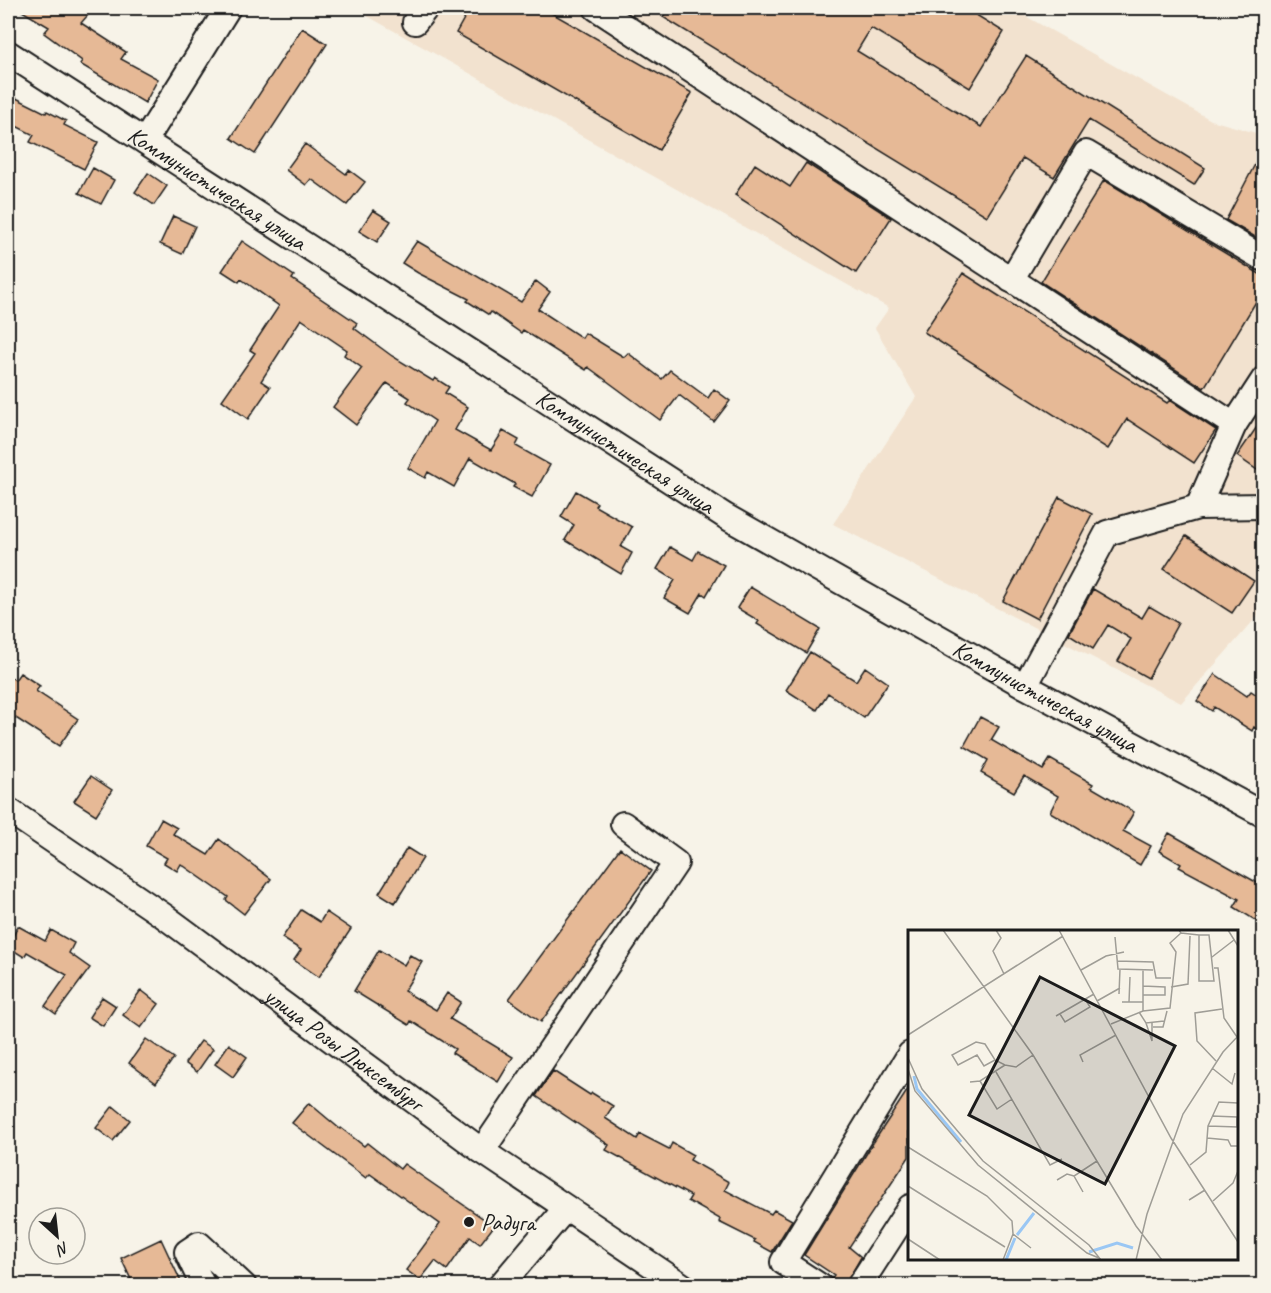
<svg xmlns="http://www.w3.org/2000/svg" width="1271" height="1293" font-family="Caveat,sans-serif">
	<rect width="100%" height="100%" fill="#f7f3e8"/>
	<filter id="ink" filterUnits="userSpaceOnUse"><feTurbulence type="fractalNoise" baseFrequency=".0167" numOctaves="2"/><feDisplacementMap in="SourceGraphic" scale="12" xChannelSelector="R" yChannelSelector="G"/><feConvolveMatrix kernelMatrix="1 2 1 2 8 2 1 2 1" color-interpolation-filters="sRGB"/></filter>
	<g filter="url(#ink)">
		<path fill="#f2e2cf" d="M367,8H1011L1211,120L1263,135V610L1181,703L833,524L916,397L875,328L889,308L362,13Z"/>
		<path fill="#e6b996" stroke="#1c1c1c" stroke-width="1.5" d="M17,8H77L88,15L81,23L126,52L121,59L158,79L145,103L80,64L82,61L44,33L49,27Z
			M470,8H543L692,93L659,150L456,33Z
			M669,8H965L1004,32L970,88L871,28L857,51L981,127L1026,56L1205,168L1194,185L1089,120L1054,177L1023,158L987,216L663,17Z
			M302,28L327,44L255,154L231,138Z
			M8,94L46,113L47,111L66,121L64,125L98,142L84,169L30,142L34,135L8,122Z
			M305,144L346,174L349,170L365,182L347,205L311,179L306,185L286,170Z
			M1263,149V226L1257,238L1226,220Z
			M806,163L891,218L856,273L735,195L755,164L790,187Z
			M93,168L114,180L101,204L79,193Z
			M148,173L167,186L154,205L135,192Z
			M1104,180L1263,276V290L1204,388L1041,282Z
			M373,210L391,221L377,242L359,231Z
			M173,216L195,226L182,254L160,244Z
			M242,241L294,276L292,279L357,323L354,328L392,356L433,381L435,378L449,387L445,393L468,407L455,430L491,450L503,431L519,440L516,446L550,465L532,497L513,487L515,484L470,458L454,487L428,472L425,478L408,468L435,421L407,402L410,398L387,383L356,425L333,407L362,368L344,355L347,350L301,319L261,381L270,387L248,419L222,400L255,353L250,350L279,306L241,279L239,282L222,271Z
			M417,241L521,302L536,281L550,292L538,309L582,338L585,333L624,357L628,353L662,379L670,370L708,398L714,389L730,401L714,422L679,395L660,420L588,367L586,370L523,330L521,333L491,312L489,315L467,301L469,299L418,273L402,263Z
			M963,273L1167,403L1170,400L1216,430L1194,463L1127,419L1108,449L924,332Z
			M1263,418V474L1237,456Z
			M576,491L597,503L595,506L632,527L621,547L632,553L621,574L565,540L574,525L561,517Z
			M1059,497L1092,514L1037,619L1003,601Z
			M1186,536L1254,581L1232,613L1164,569Z
			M670,547L693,560L698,551L724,565L706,596L702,593L690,613L664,598L675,580L657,569Z
			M750,587L820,629L806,653L757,624L759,621L737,608Z
			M1093,589L1142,618L1149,606L1178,623L1148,678L1118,661L1131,639L1108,625L1093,649L1069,634Z
			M810,652L856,681L865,667L888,683L864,718L828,693L817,710L786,690Z
			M20,673L40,686L36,691L78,719L59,746L8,713V675L15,680Z
			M1215,674L1247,696L1251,691L1263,699V734L1254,727L1252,731L1214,707L1212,711L1197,701Z
			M980,717L999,727L991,740L1043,770L1050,759L1093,784L1091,787L1134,812L1123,831L1151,846L1140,865L1050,812L1058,796L1024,776L1014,792L981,773L988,760L964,746Z
			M91,776L112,790L96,815L74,801Z
			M161,819L177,828L173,834L208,855L219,839L271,879L244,914L226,900L228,897L181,864L177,871L164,863L167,858L146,846Z
			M1169,833L1263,886V925L1234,907L1239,899L1179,867L1181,864L1159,851Z
			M407,848L423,858L395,903L379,893Z
			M620,848L651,871L541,1022L509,999Z
			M301,910L320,922L326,912L351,929L319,977L294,960L301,950L282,938Z
			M18,926L45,941L51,930L74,943L69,953L90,968L56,1014L45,1006L67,975L27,952L24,957L8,947Z
			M379,950L404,965L410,955L422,962L404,991L436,1010L447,993L461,1002L450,1019L513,1057L498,1082L452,1053L455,1049L411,1021L409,1025L354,991Z
			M141,990L159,1004L141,1028L123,1015Z
			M102,997L116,1006L103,1026L89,1017Z
			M146,1039L174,1058L156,1083L129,1063Z
			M201,1041L213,1049L197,1072L185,1063Z
			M229,1044L247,1057L233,1077L215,1064Z
			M553,1071L590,1095L592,1093L613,1106L605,1118L637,1139L640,1134L669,1149L672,1143L693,1155L690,1160L729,1182L725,1190L771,1214L774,1210L792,1220L772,1252L754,1242L755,1240L719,1222L720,1219L688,1201L691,1196L606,1150L609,1145L536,1096Z
			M909,1088V1157L849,1247L861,1257L845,1285L834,1286L832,1278L834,1275L804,1255L873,1143Z
			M309,1103L340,1129L341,1128L364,1146L367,1143L400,1169L404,1164L494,1226L480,1244L470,1237L447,1270L435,1261L420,1280L406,1270L440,1224L370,1174L366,1178L292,1123Z
			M113,1106L130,1120L113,1141L96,1128Z
			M161,1239L183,1286H134L121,1258Z"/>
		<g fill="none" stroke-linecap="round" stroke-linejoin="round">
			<defs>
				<g id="minor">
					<path d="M596,8L1234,425"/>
					<path d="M415,22L426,8"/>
					<path id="s1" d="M8,53L725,516L1025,686L1264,815"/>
					<path d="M145,141L228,8"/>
					<path d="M1011,280L1086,153L1264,259"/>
					<path d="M1198,507L1234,425L1264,379"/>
					<path d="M1025,686L1107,533L1198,507L1264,506"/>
					<path id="s2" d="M8,810L164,916L482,1151L683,1286"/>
					<path d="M482,1151L676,863L623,824"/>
					<path d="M203,1286L187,1252L199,1244L244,1286"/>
					<path d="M500,1286L566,1208"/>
					<path d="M820,1286L783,1262L910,1054"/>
					<path d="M859,1286L910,1207"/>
				</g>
			</defs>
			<use href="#minor" stroke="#1c1c1c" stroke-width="28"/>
			<use href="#minor" stroke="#f7f3e8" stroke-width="24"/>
		</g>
	</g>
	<circle fill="#1c1c1c" stroke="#f7f3e8" stroke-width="2" cx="469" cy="1222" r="6"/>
	<g text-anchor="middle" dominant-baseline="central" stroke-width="4.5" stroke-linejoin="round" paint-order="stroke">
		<g font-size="24" fill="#1c1c1c" stroke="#f7f3e8">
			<text stroke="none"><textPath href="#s1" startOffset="249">Коммунистическая улица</textPath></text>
			<text stroke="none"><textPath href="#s1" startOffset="735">Коммунистическая улица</textPath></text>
			<text stroke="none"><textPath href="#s1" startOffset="1221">Коммунистическая улица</textPath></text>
			<text stroke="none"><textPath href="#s2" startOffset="412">улица Розы Люксембург</textPath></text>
		</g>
		<g font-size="24" fill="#1c1c1c" stroke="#f7f3e8" text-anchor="start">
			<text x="481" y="1222">Радуга</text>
		</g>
	</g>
	<g transform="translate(908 930)">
		<rect width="330" height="330" fill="#f7f3e8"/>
		<path fill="none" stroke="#9ac7f4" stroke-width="3" d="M6,146L9,159L53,212M109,305L126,283M181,322L209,313L225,318M98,330L107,308"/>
		<path fill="none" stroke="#9f9d96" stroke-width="1.5" d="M35,0L125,125L228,296L254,330M88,0L93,8L85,21L96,44M151,0L263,208L330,312M320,0L330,16M273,3L291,5M291,5H301L306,51H291ZM207,7L210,39L245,40M304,27L326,10M209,31L245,32L248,48H263M306,38H310L316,88L329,107M173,40L198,26L216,22M235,40V81M263,57L280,54L282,6M211,64L212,39M235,65H257V57L235,56M189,71L212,58M214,72H235M221,72L222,47M231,82L238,93L256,91M152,84L157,92L182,77L177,69M148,86L186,64M238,93L244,111V93M203,94L235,81L262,78L268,22L262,13L273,3L271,0M245,97H255L259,81M0,105L155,6M0,128L14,159L75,231L181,315L193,330M87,130L76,136L69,125L50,135L44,125L68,112L77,114L87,130L97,135L108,137L125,125M308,131L289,111L287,83L314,79M175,132L172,125L208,105M304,138L324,154L327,143M0,139L7,161L70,235L179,323L191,328M88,142L142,235L154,229M72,151L89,179L104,169M62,152L72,151L97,135M304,186L329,187V197M300,196L330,197M299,208L320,210L323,216H330M0,217L79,266L104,291L105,304L95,330M282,235L298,222L300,196L311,172L330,173M149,250L159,244L166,246M0,256L97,317M175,262L166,246L189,231M281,270L297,260M305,271L325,253L330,241M105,304L123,318M0,309L32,330M228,330L239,284L275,184L315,122L330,106"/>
		<path fill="#1c1c1c" fill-opacity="0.15" stroke="#1c1c1c" stroke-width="3" d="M132,47L267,116L197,254L61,185Z"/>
		<rect width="330" height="330" fill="none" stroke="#1c1c1c" stroke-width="3"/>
	</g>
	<rect width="1271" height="1293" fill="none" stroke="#f7f3e8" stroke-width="30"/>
	<rect x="15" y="15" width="1241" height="1263" fill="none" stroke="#1c1c1c" stroke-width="2" filter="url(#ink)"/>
	<g transform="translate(57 1236) rotate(153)"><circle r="28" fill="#f7f3e8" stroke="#9f9d96" stroke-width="1.5"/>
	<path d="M0-4.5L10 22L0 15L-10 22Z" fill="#1c1c1c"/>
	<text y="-9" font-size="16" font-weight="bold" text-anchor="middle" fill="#1c1c1c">N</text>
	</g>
</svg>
